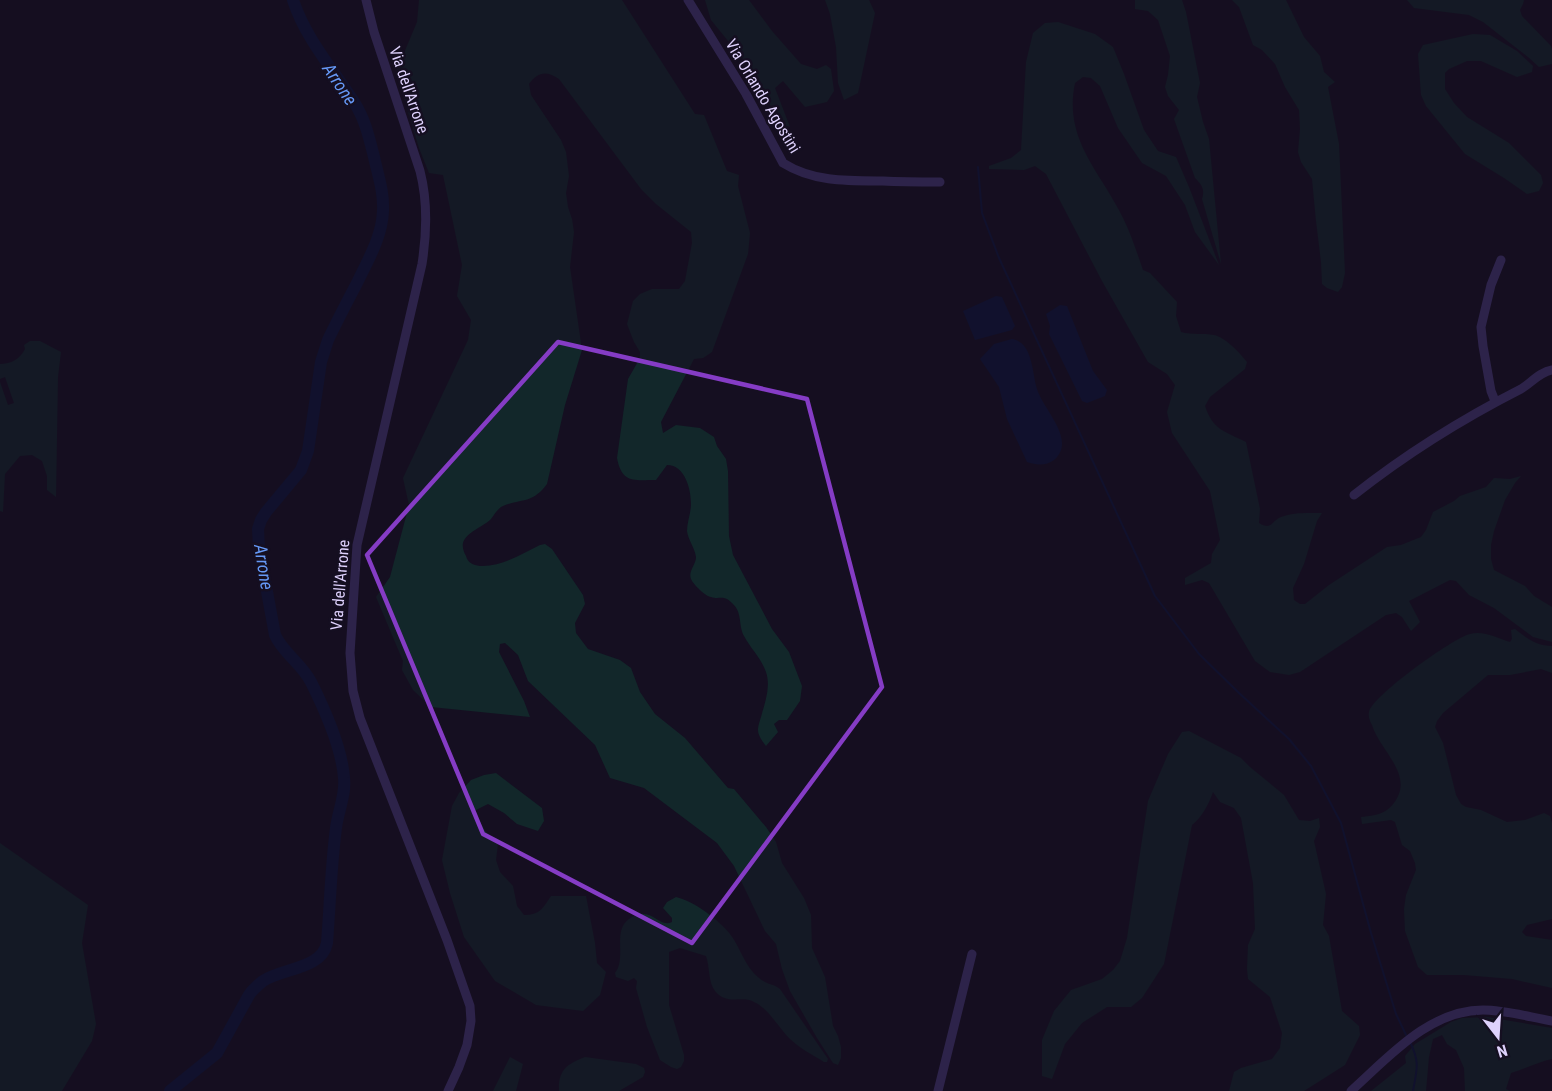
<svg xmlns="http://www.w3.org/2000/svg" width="1552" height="1091" font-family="'Roboto Condensed',sans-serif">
	<rect width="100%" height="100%" fill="#150f21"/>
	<path fill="#12272a" d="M419,0H622L695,114L704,115L727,171L739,175L738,186L750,233L748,254L712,352L703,358L694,359L661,422L663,433L676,425L700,428L714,437L717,446L726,459L728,471L729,536L733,555L772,629L789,652L802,686L800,701L787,720H779L774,724L778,732L766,746C763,742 758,736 758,730C758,726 760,720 761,717C765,702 771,687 766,672C761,658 751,649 744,636C738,625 743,613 732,603C723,594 720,600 711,597C705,596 693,584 691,579C688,571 696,565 696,557C695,548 688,540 687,531C687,522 691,513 691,504C691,489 685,465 667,465L656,480C634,480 622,484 617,458L628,379L640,358V352L634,342L627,324L633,301L640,294L652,289H679L685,281L692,243L691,232L656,204L641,189L559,79C547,70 537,72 529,84L531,95L561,140L566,152L569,176L566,193L568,207L572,219L574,232L570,267L582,350L565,405L547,484C532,504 523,498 503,506C497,509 495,514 491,519C483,527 466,532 463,543C462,547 464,553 466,556C468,563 473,565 480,566C502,567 521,554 540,545L545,544L552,549L583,595L585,604L575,623L576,633L588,649L620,660L631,668L640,692L655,714L685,738L728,788L734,789L766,827L776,842L782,863L804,898L811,915L812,948L825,977L833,1026L838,1036L841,1047V1058L838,1065L833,1063L817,1038L790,991L782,969L776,944L765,931L734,866L717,843L644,788L610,778L595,745L528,681L518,655L505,643L500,644L499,652L524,701L530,717L431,707L413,690L402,670L403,661L376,597L390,577L409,505L403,478L468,340L471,320L457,296L462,265L443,175L429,173L419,148L396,72L417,22Z
		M705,0H749L772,31L801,64L817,69L826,65L831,69L834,91L827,102L805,107L783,81L775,88L790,127L781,124L746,63L711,20Z
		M825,0H869L875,13L858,93L844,100L838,83L836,47L830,14Z
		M1135,0H1182L1186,12L1200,83L1197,97L1203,122L1209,139L1221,264L1202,199C1205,189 1202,185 1195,178L1174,119L1179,110L1168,96L1165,87L1168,75L1170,56L1158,20L1148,11L1135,9Z
		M1232,0H1286L1304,37L1320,56L1324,72L1335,82L1328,87L1339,144L1345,273L1342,287L1338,292L1327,288L1322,284L1321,262L1316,221L1312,179L1301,162L1298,152L1300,129L1299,110L1285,87L1275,64L1262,50L1253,45L1239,7Z
		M1407,0H1524L1523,4L1520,10L1522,16L1551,46L1552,49V64L1539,67L1528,57L1483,22L1469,15L1414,8Z
		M1058,22L1095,34L1113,47L1124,74L1144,130L1158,151L1176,157L1189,187L1219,265L1195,232L1185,205L1166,176L1142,163L1118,128L1100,86L1091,78L1083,77L1075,83C1063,140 1101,172 1123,218C1131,234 1137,253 1143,270L1150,273L1177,302L1176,316L1181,332C1192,335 1203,333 1214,335C1225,337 1241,354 1247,362L1245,369L1210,397L1205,406C1213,430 1224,431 1246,442L1260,509L1259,523C1272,531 1271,521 1281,517C1293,512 1308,513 1322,513L1317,521L1304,564L1293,588L1294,600L1300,604H1305L1329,585L1387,547L1401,545L1421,537L1426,530L1433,512L1454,501L1460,496L1486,487L1494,478L1510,479L1521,476L1515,483L1505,500L1494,531L1491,545V559L1494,570L1525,586L1534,596L1552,607V642L1533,637L1494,608L1469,595L1456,581L1450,580L1409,601L1420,622L1411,631L1402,617L1396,613L1386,615L1300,672L1289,675L1270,672L1255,661L1209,583L1202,580L1185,585V578L1211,563L1212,554L1220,540L1210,491L1172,433L1167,412L1175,385L1167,374L1148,362L1102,281L1046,174L1035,166L1024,170L989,169V166L1011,158L1021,150L1026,62L1033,33L1045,23Z
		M1473,34L1490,35L1517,51L1533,66L1532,72L1517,77L1481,61H1467L1449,69L1445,73V89L1454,103L1467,117L1509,143L1541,175L1543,183L1539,191L1527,194L1504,178L1465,154L1426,106L1421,95L1418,54L1423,45Z
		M30,341H40L61,352L58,377L56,497L47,490V476L42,461L32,455L20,456L5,474L3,512L0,511V382L8,405L14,403L5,377L0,379V364C11,364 20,359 25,349L24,345Z
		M1515,629C1526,638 1537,646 1552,646V673L1541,669L1510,675H1488L1443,713L1437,721L1435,727L1443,743L1456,795L1461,804L1466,807L1481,810L1507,822L1525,820L1544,813L1550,816L1552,823V919L1527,925L1522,932L1526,936L1552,940V988L1512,979L1464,975H1427L1418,967L1405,931L1404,909L1406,895L1416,870L1415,863L1410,851L1402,845L1395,822L1391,820L1362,824L1361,817C1378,815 1387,814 1396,800C1413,774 1379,749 1372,725C1370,721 1368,717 1369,712C1372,696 1453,638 1470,634C1483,630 1497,638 1510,642L1512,639L1511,630Z
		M1189,731L1241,758L1250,767L1284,795L1299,820L1310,821L1319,818L1320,827L1314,841L1326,894L1323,925L1329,936L1342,1011L1359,1026L1360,1035L1345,1065L1304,1091H1229L1234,1072L1241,1068L1272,1059L1280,1048L1282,1033L1270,997L1248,979L1247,969L1248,945L1255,929L1253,883L1241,818L1234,808L1220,802L1213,792C1209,804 1202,817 1192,825L1164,964L1142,998L1131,1007H1107L1082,1023L1065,1044L1052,1079L1042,1076V1040L1054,1011L1071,990L1102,979L1113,970L1120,961L1127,938L1148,801L1168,754L1182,732Z
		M496,773L542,808L544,821L538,831L517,824L504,813L488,804L474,811L485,831L498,844L496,860L500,872L513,886L517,906L524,915C540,915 543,908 551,896H586L595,943L597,963L606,972L600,995L583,1011L536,1005L495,981L464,937L450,893L442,860L452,806L459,793L471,780L484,775Z
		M0,843L88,905L82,943L96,1024L92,1041L62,1091H0Z
		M676,897C694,901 719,920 730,934C739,946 743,960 752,971C756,976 762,981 767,983C772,985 775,985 780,989L828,1059L827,1062H824C813,1055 799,1048 789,1038C779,1028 768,1008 754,1002C742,995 727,1006 715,991C708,982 710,967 706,956L680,948L669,952V1005L684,1055V1061L681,1067L677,1069L671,1067L660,1060L647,1027L636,988L637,981L634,978L628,981L616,977L615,973C627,958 612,931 629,919C651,903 658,929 672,922V918L663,908L667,902Z
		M1487,1017L1552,1028V1059C1538,1062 1525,1069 1511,1073L1506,1089L1510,1091H1465L1464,1068L1456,1050L1447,1044L1442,1035L1433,1039L1429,1057L1426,1091H1371L1406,1063L1405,1056L1415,1044L1451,1022L1462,1018Z
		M510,1057L523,1064L516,1091H493Z
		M585,1057L636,1064L644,1068L645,1072L643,1077L619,1091H559C558,1070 567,1064 585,1057Z"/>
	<path fill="#0c153c" d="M996,296L1002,297L1015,326L1012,330L975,340L963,311Z
		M1060,305L1067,306L1093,371L1107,390L1105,396L1087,403L1082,401L1049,334L1050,326L1046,314Z
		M1012,339C1033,342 1032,373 1037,389C1044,411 1077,440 1054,460C1046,466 1036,465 1027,462L1007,419L999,387L980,359L994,344Z"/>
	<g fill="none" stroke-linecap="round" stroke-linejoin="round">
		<path stroke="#0c153c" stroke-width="2" d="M978,167L982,213L999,258L1155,596L1199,654L1239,693L1289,739L1311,766L1341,823L1371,933L1396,1014L1407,1037
			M1410,1042C1420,1062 1417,1069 1413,1091"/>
		<path stroke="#0c153c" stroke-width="12" d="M170,1091L217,1053L249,995C253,989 258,985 263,981C283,968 322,969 327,943C330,905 331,866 336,828C338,811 346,795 344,778C342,749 324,708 311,682C302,664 283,653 275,635L259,548L258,529L261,520L266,512L301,470L308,451L321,362L328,340C337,321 347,302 357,283C368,260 382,237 383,211C384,192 378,175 374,157C369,137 365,119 354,102C332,68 306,39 293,0"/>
		<path stroke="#4b3c7d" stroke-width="9" d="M366,0L374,32L420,171C428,202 427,232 422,264L357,545L350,653L353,691L360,718L447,940L470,1006L471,1021L467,1045L459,1067L448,1091
			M688,0L746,94L783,163C813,182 848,181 883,181C902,182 921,182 940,182
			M1495,401L1491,391L1483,346L1481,327L1491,285L1501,260
			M1354,495C1406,454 1462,419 1521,389C1531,383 1540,372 1552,370
			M938,1091L972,954
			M1351,1091C1388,1058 1429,1010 1483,1010C1506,1010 1529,1017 1552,1021"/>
	</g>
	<path d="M0 0H1552V1091H0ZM558,342L807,399L882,687L692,943L483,834L367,555Z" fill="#150f21" fill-opacity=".55" fill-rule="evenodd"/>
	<path fill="none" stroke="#853cc5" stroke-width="4.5" stroke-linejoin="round" d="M558,342L807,399L882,687L692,943L483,834L367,555Z"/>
	<g text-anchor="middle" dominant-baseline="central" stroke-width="5" stroke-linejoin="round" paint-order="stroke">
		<g font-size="16" fill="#ded1fc" stroke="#150f21">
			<text transform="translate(409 90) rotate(71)">Via dell'Arrone</text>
			<text transform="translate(763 96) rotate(59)">Via Orlando Agostini</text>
			<text transform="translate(340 585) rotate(-85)">Via dell'Arrone</text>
		</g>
		<g font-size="18" font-style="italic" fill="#6598f6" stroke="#150f21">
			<text transform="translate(340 84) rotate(56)">Arrone</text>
			<text transform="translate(264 567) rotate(81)">Arrone</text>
		</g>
	</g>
	<g transform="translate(1498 1037) rotate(163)" stroke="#150f21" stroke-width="4.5" paint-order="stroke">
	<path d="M0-4.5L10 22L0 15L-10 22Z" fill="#ded1fc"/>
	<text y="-9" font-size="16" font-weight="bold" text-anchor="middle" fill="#ded1fc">N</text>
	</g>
</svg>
